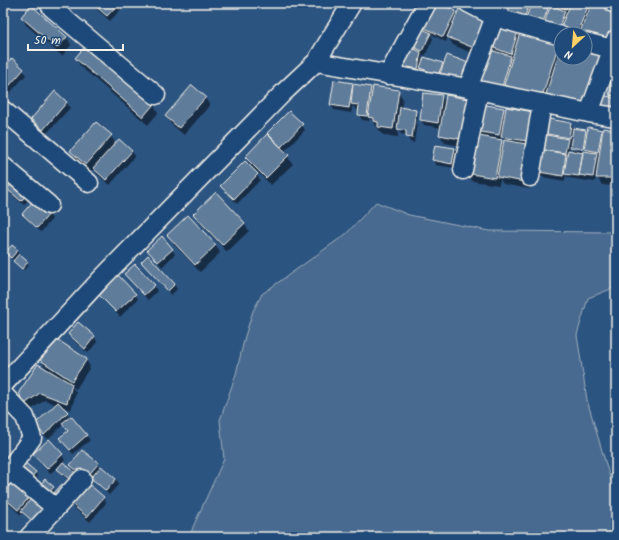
<svg xmlns="http://www.w3.org/2000/svg" width="619" height="540" font-family="Kalam,sans-serif">
	<rect width="100%" height="100%" fill="#2c5481"/>
	<filter id="ink" filterUnits="userSpaceOnUse"><feTurbulence type="fractalNoise" baseFrequency=".025" numOctaves="2"/><feDisplacementMap in="SourceGraphic" scale="8" xChannelSelector="R" yChannelSelector="G"/><feConvolveMatrix kernelMatrix="1 2 1 2 8 2 1 2 1" color-interpolation-filters="sRGB"/></filter>
	<g filter="url(#ink)">
		<path fill="#496b90" stroke="#9eaebc" d="M376,202L409,215L489,231L616,232V287L588,298L577,335L587,400L616,498V537H190L193,527L224,459L220,420L236,374L245,336L253,311L262,294L346,234Z"/>
		<path fill="#0007" fill-rule="evenodd" d="M90,3H119L122,8L110,21Z
			M437,3L455,12L479,56L453,45L448,37L446,42L431,34L433,39L425,56L421,54L424,60L442,64L465,86L424,73L422,68L420,74L399,73L411,45L425,31L422,26Z
			M506,3H534L539,6L538,3H585L591,9L593,3H598L616,11V45L585,34H571L565,31L543,33ZM546,7L551,8L549,12Z
			M22,17L67,37L71,45L62,56L26,25Z
			M518,32L520,36L561,45V58H585L594,117L484,88L479,80L495,52L492,47Z
			M86,46L154,105L158,113L148,125L80,66L76,58Z
			M3,69H23L26,75L3,101Z
			M616,74V116L611,95Z
			M335,81L370,88L373,92L398,91L403,99L401,109L415,110L418,116L414,143L410,142L407,135L401,134L398,130V137L383,135L370,118L369,121L362,120L359,115L360,110L355,109L353,105L351,113L334,110L331,105Z
			M55,93L67,103L70,108L46,134L32,119Z
			M424,94L441,96L473,136L480,137L476,131L503,109L506,113L545,124H571L574,129L585,131L588,136L601,130L604,135L616,131V186L602,185L596,176L595,182L568,178L566,175L565,181L537,176L533,169L530,189L503,184L500,179L499,185L472,181L467,173L472,148L445,143L440,135L441,128L424,125L421,120ZM502,137L505,141L504,146L500,140ZM570,145L574,152L569,151ZM573,147L588,149L587,151L573,149Z
			M205,98L210,105L184,135L171,124L166,116Z
			M302,125L305,130L284,152L293,164L271,185L250,165L246,157L272,140L269,133Z
			M111,136L116,144L132,151L135,156L110,185L97,174L94,168L91,172L76,159L71,151Z
			M455,149L458,155L455,168L436,165L433,160Z
			M257,175L260,180L237,204L222,186Z
			M9,189L31,197L24,205L12,195Z
			M216,193L244,223L249,231L227,252L199,222L194,214Z
			M23,214H49L52,219L41,232L26,219Z
			M168,235L216,245L220,253L200,272L173,243Z
			M12,246L29,265L24,270L6,253Z
			M172,249L175,254L162,267L148,250Z
			M142,262L174,284L177,289L171,295Z
			M125,274L154,286L157,291L148,300Z
			M100,294H135L138,299L120,317Z
			M78,323L95,337L97,342L88,353L72,339L69,334Z
			M86,359L90,367L76,389L72,386L76,393L71,410L61,406L90,440L73,454L61,439L69,432L64,424L48,439L49,440L39,430L36,425L57,405L45,400L28,412L24,405L47,370L41,360Z
			M49,440L62,455L65,460L62,463L76,474L71,465L98,464L101,468L116,479L119,484L109,495L93,479L90,483L77,487L61,474L59,469L62,463L50,474L34,454Z
			M16,469L35,472L38,478L31,485Z
			M46,480L54,488L55,496L53,492L49,497Z
			M3,489L32,494L40,529L23,513L21,515L3,499Z
			M103,498L106,503L90,522L71,505L68,500Z"/>
		<path fill="#5e7b9a" stroke="#f4f1e8" d="M92,3H119L107,16Z
			M432,3H440L456,11L443,37L421,26Z
			M505,3H530L523,21L500,17Z
			M532,3L548,9L540,29L524,22Z
			M552,3H569L566,9Z
			M571,3L589,4L577,33L561,26Z
			M592,3H600L616,10V27L608,47L585,34H579Z
			M461,4L488,15L474,48L447,37Z
			M31,5L67,37L57,48L21,17Z
			M551,5L565,11L557,32L543,26Z
			M498,25L518,31L511,54L491,47Z
			M419,27L431,33L422,51L410,45Z
			M521,29L560,40L542,97L504,85Z
			M86,45L154,104L143,117L75,58Z
			M408,46L421,52L418,69L408,67L407,70L395,68Z
			M561,46V58H585V47L605,53L588,107L546,94Z
			M487,49L511,56L502,87L478,80Z
			M447,55L469,63L463,81L439,76Z
			M424,57L443,63L438,75L420,68Z
			M12,58L24,69L3,93V68Z
			M614,72L616,73V96L609,95Z
			M334,80L353,83L349,108L330,105Z
			M353,84L371,87L367,116L358,115L359,105L351,104Z
			M192,85L206,97L179,128L165,116Z
			M373,86L399,90L393,129L378,127V122L373,121V118L368,117Z
			M55,91L67,102L43,130L31,119Z
			M423,93L442,95L438,123L420,120Z
			M446,95L473,100L466,140L439,135Z
			M601,95L616,98V112L599,109Z
			M480,104L504,108L499,135L475,131Z
			M400,107L416,110L412,138L406,137V131L397,129Z
			M506,107L539,113L534,142L501,137Z
			M289,111L303,124L281,147L267,133Z
			M544,118L571,123L569,138L542,133Z
			M96,122L112,135L86,165L70,151Z
			M588,127L602,130L598,152L584,149Z
			M573,128L586,130L583,149L570,147Z
			M603,128L616,130V178H596Z
			M267,134L289,155L266,178L245,157Z
			M542,134L568,139L565,153L539,149Z
			M473,135L502,140L495,178L466,173Z
			M119,139L132,151L106,180L93,168Z
			M504,140L532,145L525,182L497,177Z
			M435,145L455,148L452,164L432,160Z
			M537,149L566,154L563,176L533,171Z
			M568,150L583,153L579,176L564,174Z
			M583,151L597,153L593,177L579,175Z
			M245,161L258,174L234,199L220,186Z
			M15,180L29,192L21,201L7,189Z
			M216,192L245,223L222,245L193,214Z
			M34,200L50,213L37,228L22,214Z
			M188,215L216,245L195,265L167,235Z
			M162,236L173,249L158,262L147,250Z
			M12,245L18,250L11,258L5,253Z
			M19,254L28,262L22,269L13,261Z
			M148,255L175,284L168,291L141,262Z
			M135,264L155,285L144,295L124,274Z
			M118,275L136,294L116,312L98,294Z
			M78,322L95,336L85,349L68,334Z
			M55,338L87,359L72,381L40,360Z
			M38,364L72,384L67,403L40,393L23,405L19,392Z
			M58,402L68,412L44,435L35,424Z
			M71,416L87,435L70,450L59,438L68,431L62,423Z
			M49,439L63,454L47,469L33,454Z
			M82,450L99,463L86,478L70,465Z
			M23,461L36,472L28,481L15,469Z
			M63,462L79,476L74,483L57,469Z
			M101,466L116,479L106,491L91,478Z
			M12,476L32,494L18,510L3,497V487Z
			M45,479L54,487L47,495L38,487Z
			M84,480L104,497L87,517L67,500Z
			M62,484L67,490L59,499L53,494Z
			M35,494L52,508L37,525L21,511Z"/>
		<g fill="none" stroke-linecap="round" stroke-linejoin="round">
			<defs>
				<path id="minor" d="M49,3L52,8L156,95
					M468,3L495,17L561,36
					M613,3L616,4
					M585,42L616,50
					M316,62L468,88L589,113L616,117
					M388,75L427,3
					M468,88L500,3
					M3,110L89,183
					M589,113L616,39
					M3,166L49,205
					M463,170L479,91
					M530,177L542,103
					M3,385L100,280L284,92L316,62L352,3
					M3,394L25,417L32,438L3,478
					M9,470L56,508L29,537
					M56,508L82,479"/>
			</defs>
			<use href="#minor" stroke="#f4f1e8" stroke-width="21"/>
			<use href="#minor" stroke="#1f4a7a" stroke-width="18"/>
		</g>
	</g>
	<rect width="619" height="540" fill="none" stroke="#1f4a7a" stroke-width="16"/>
	<rect x="8" y="8" width="603" height="524" fill="none" stroke="#f4f1e8" stroke-width="1.5" filter="url(#ink)"/>
	<g transform="translate(573 46) rotate(206)"><circle r="19" fill="#1f4a7a" stroke="#748da6"/>
	<path d="M0-3L7 15L0 10L-7 15Z" fill="#ffd166"/>
	<text y="-6" font-size="11" font-weight="bold" text-anchor="middle" fill="#f4f1e8">N</text>
	</g>
	<path d="M28 44v6h95v-6" fill="none" stroke="#f4f1e8" stroke-width="2"/>
	<text x="34" y="44" font-size="12" fill="#f4f1e8" stroke="#1f4a7a" stroke-width="3" paint-order="stroke">50 m</text>
</svg>
